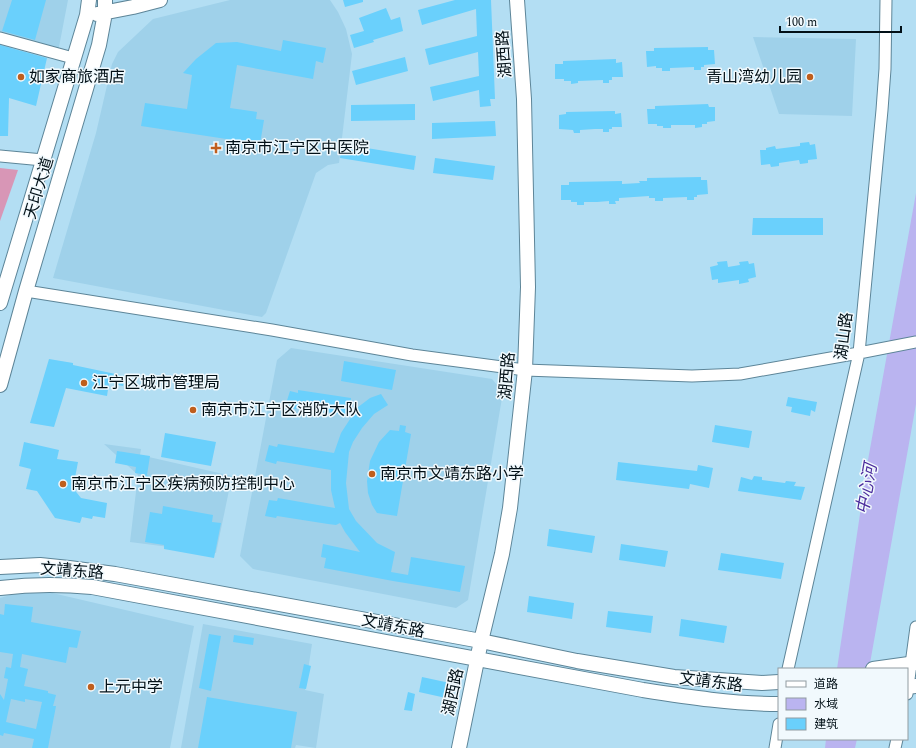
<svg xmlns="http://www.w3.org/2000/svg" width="916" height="748" font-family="Spectral,'Noto Sans SC',serif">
	<rect width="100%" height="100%" fill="#b3def3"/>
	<path fill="#9fd1ea" d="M0,0H68L58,52L0,47Z
		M230,0H330L338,12L346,29L352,54L339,163L328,165L316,173L266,313L262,317L53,278L96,133L112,64L118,52L153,19Z
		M753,37L856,39L852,116L779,114Z
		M291,348L492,379L503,392L468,600L456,608L253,569L240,556L277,360Z
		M104,444L141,449L140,455L232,476L216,553L130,542L138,475Z
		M48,592L194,626L170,748H0V598L14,594Z
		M203,624L312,644L305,690L324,694L316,748L296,745L295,748H181Z"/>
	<path fill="#d896b6" d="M0,168L18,170L0,221Z"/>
	<path fill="#bab4f0" d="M916,193V404L869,669H837L868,460Z
		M826,739H857L855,748H825Z"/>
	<path fill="#6ad0fc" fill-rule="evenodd" d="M12,0H46L35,40L2,31Z
		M343,0H363V2L345,7Z
		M455,0H491L495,99H490L491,106L480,107L479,90L433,101L430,87L479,76L478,52L429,65L425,49L477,36L476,9L422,25L418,10Z
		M386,8L391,20L400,17L403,31L373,40L374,42L354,48L350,35L364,31L359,18Z
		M283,40L326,48L323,63L316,61L313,79L237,65L230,108L257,112L256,119L264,120L260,144L141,126L145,103L187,109L192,75L183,73L196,59L216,43L237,42L281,51Z
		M0,45L47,58L36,106L9,98L8,136H0Z
		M708,47V50H714L715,64L704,65V67H701V70H694V67L670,68V71H662V68H656V66L647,67L646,51H654V48Z
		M405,57L408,71L356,85L352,71Z
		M616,59V63L622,62L623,77H612V80H609V83H603V80L578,81V83L571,84V81H564V79H555V64H563V61Z
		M415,104V120L351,121V105Z
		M708,104L709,107H715V121L707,122V124H702V127L695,128V125H671V128H663V126H657V124H648L647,109H655V106Z
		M615,111V114L621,113L622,127H612V129H609V132H603V129H595L580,130V133H574L573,130L559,129V115L566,114V112Z
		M495,121L496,136L432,139V123Z
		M809,142L810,145L815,144L817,159L808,160V163L800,164L799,160L779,163V166L771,167L770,164L761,165L760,150H766V148L775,146L776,149L800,146V143Z
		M342,144L416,156L414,170L340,158Z
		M435,158L495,166L493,180L433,173Z
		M701,177V180H707L708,194L697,195V197H694V200H687V197L663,198V201H655V198H649V196L619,198V201H615L616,204H609V201L597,202H584V205H577V202H571V200H561V185H569V182L622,181V184L640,183L639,181H647V178Z
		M753,218H823V235H752Z
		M727,261L728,267L740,265L739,262L748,261L749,264L754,263L756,277L748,279L749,282L739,284V280L718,283V279L712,280L710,267L718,265L717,262Z
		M49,359L73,363V365L125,376L123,386L109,383L107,396L66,388L54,427L30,423Z
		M344,361L396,370L392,390L341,381Z
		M298,390L351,398L349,414L370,398L381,394L388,405L374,414L362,428L353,442L349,452L346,483L349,509L356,521L377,543L395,552L391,572L408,575L411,557L465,566L460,592L393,581L324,568L326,558L321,557L323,544L360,552L345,532L340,523L336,525L328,524L277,516L276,518L265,516L269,500L277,501L278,498L335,508L331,490V470L277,461L276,464L265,461L269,445L277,447L278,444L334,453L341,433L352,416L297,407L296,409L285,407L290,391L298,393Z
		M788,397L817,402L815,412L811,410L810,416L791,412L792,407L786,406Z
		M400,425L406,426L405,432L411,434L397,516L377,513L372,505L368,493L367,481L370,461L379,442L390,430L399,431Z
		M715,425L752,431L749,448L712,442Z
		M165,433L216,442L211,466L161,457Z
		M24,442L59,450L57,459L78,462L73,488L81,498L107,503L105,518L93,516L92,519L82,517L80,523L55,518L37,491L26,489L31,469L19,466Z
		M117,451L150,456L147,475L135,473L136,467L115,463Z
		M618,462L697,471L698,465L713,468L709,488L690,484L689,489L616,480Z
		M145,475L163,479L161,486L144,483Z
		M754,476L762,477V480L785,483L786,481L796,482L794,486L805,487L801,500L738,491L741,477L752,480Z
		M163,506L213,515L212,522L221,523L214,558L164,549V545L145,542L150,512L162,514Z
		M549,529L595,536L592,553L547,546Z
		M621,544L668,551L665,567L619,560Z
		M721,553L784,563L781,579L718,570Z
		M529,596L574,603L572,619L527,612Z
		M5,604L33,607L31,622L81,631L77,648L69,647L66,663L22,654L20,667L28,669L24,686L48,691V693L56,695L53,706H56L48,748H32L34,739L4,733L3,736L0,735V694L4,700L8,679L4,678L6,667L11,668L13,654L0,652V614L4,615ZM11,699L25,702V699L42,702L36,729L6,722Z
		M608,611L653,616L651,633L606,627Z
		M681,619L727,626L724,643L679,636Z
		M209,634L221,636L211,691L199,688Z
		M234,635L254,638L253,645L233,642Z
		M304,664L311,666L306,689L299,688Z
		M422,677L450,683L446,698L419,692Z
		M408,692L415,694L412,711L404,710Z
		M207,697L297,712L291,748H198Z"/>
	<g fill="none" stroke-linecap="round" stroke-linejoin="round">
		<defs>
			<path id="minor" d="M0,38L73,58
				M0,156L43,160
				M26,291L272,330L412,355L525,370L692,376L740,374L859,353L916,342
				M788,669L859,353L882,110L885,69L886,0
				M907,694L916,627
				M775,748L779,724
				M895,748L897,739"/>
			<path id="major" d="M97,14L133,7L160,0
				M0,303L87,15L89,0
				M0,385L26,291L99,45L105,13V0
				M0,567L40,565L69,568L115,574L481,641L577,661L674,677L762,683L779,682
				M0,588C31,584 61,584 92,587L643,690C688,697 733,704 779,704
				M873,669L916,663
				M907,687L916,686
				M459,748L481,641L502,554L510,508L525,370L528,287L524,99L517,0"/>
		</defs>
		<use href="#minor" stroke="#5d8598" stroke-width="13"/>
		<use href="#major" stroke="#5d8598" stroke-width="16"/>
		<use href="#minor" stroke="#fff" stroke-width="11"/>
		<use href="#major" stroke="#fff" stroke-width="14"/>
	</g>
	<g fill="#bf5e1d" stroke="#f1f9fd" stroke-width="1.5">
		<circle cx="21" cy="77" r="4"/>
		<circle cx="810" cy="77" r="4"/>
		<path d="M214 142h4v4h4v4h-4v4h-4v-4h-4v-4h4z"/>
		<circle cx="84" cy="383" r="4"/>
		<circle cx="193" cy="410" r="4"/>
		<circle cx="372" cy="474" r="4"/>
		<circle cx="63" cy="484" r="4"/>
		<circle cx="91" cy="687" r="4"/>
	</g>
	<g text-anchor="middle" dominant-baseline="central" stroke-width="3" stroke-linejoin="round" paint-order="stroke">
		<g font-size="16" fill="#021017" stroke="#f1f9fd">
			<text transform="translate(504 54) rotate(-94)">湖西路</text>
			<text transform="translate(39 188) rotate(-73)">天印大道</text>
			<text transform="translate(844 336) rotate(-83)">湖山路</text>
			<text transform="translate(507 376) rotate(-85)">湖西路</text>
			<text transform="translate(72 571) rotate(4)">文靖东路</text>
			<text transform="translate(393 626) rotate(11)">文靖东路</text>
			<text transform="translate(711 682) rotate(7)">文靖东路</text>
			<text transform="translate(453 692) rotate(-78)">湖西路</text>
		</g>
		<g font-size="16" fill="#021017" stroke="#f1f9fd" text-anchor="start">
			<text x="29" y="77">如家商旅酒店</text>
			<text x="802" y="77" text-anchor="end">青山湾幼儿园</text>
			<text x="225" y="148">南京市江宁区中医院</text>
			<text x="92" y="383">江宁区城市管理局</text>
			<text x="201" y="410">南京市江宁区消防大队</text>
			<text x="380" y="474">南京市文靖东路小学</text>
			<text x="71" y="484">南京市江宁区疾病预防控制中心</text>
			<text x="99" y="687">上元中学</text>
		</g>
		<g font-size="17" font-style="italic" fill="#4c2c9d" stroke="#f1f9fd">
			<text transform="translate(867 489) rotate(-80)">中心河</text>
		</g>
	</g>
	<rect x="778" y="668" width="130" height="72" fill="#f1f9fd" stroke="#919ca1"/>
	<rect x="786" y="681" width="20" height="6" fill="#ffffff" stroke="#919ca1"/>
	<text x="814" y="688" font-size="12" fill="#021017">道路</text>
	<rect x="786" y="698" width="20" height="12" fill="#bab4f0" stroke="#919ca1"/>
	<text x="814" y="708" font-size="12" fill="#021017">水域</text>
	<rect x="786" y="718" width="20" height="12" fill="#6ad0fc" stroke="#919ca1"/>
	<text x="814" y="728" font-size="12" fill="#021017">建筑</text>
	<path d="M780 26v6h121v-6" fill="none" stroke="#021017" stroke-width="2"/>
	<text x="786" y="26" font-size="12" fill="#021017" stroke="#f1f9fd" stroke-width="3" paint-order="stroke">100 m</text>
</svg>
